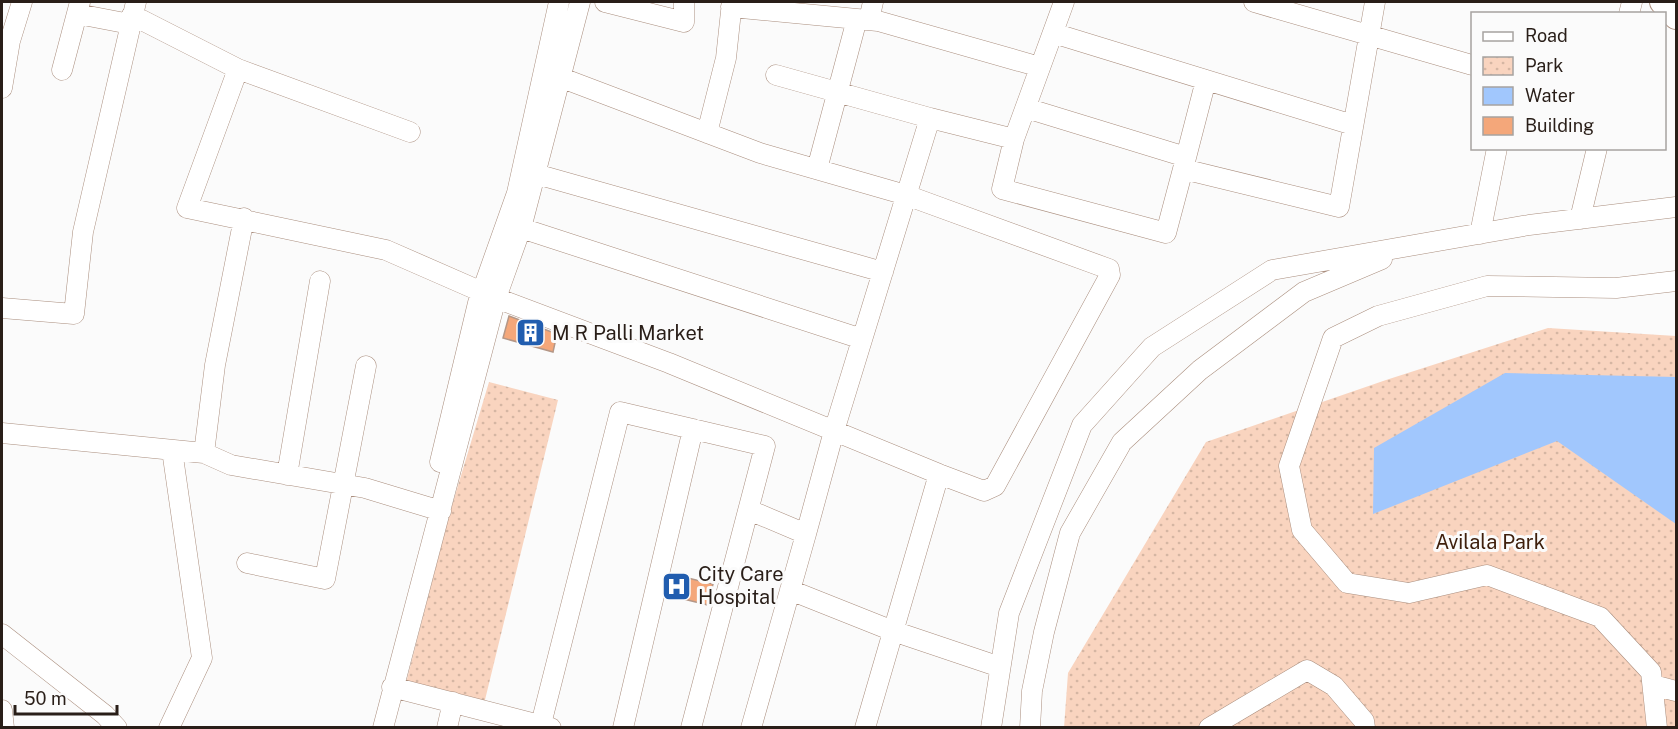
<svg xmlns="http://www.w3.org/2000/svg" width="1678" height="729" font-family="'Public Sans',sans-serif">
	<defs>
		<pattern id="park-dots" width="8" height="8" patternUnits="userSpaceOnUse" patternTransform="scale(1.5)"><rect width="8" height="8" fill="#f9d4bf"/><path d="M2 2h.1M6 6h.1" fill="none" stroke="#d5b6a3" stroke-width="1.8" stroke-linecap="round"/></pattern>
	</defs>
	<rect width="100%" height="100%" fill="#fbfbfb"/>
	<path fill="url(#park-dots)" d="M1548,328L1676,336V727L1064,728L1068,673L1206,442L1386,380Z
		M489,382L558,400L484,704L406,683L448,519Z"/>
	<path fill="#a1c7fd" d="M1505,373L1676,377V524L1557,441L1373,514L1374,448Z"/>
	<path fill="#f4a77a" stroke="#b49787" stroke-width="1.5" d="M509,316L557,334L553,352L503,338Z
		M671,574L713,584L708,605L667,595Z"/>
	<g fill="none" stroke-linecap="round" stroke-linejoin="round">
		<defs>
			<path id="minor" d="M605,2L684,22V2
				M1254,2L1472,65
				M731,7L878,21L1040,67
				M78,14L130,24
				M1629,14L1632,2
				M132,15L238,69L410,132
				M869,20L873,2
				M1053,33L1353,125
				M238,69L187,208L386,250L482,292
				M62,70L80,2
				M776,75L930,118
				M562,78L760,153L906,195L1109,269L1110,275L995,486L984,491L939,474
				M2,88L10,41L22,2
				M1026,108L1186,157
				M707,133L726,58L732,2
				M1014,139L1002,189L1166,233L1183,169L1339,207L1375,2
				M817,169L857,19
				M1183,169L1206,80
				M536,174L883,272
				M1580,219L1597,148
				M521,228L862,339
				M1480,234L1497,148
				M496,298L669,363L939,474L865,728
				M2,308L74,314L83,232L136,2
				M2,433L204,453L215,365L244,218
				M204,453L231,465L365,488L441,511
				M440,462L478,303L517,193L559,2
				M287,475L320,281
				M749,510L806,534L751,728
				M806,534L834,431L930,118L1014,139L1064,2
				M247,563L325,579L366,366
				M790,590L893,631L1000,667
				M2,634L105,715L117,728
				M1653,685L1676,691
				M392,687L551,728
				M2,710L4,728
				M169,728L202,658L172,450
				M383,728L496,298L521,228L580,2
				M447,728L453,702
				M540,728L620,412L765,446L691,728
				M623,728L693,429
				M991,728L1009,613L1082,425L1152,347L1272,270L1529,225L1676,207
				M1030,728L1032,691L1044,632L1070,533L1122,442L1200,370L1304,292L1382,259
				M1209,728L1307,670L1334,686L1364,721L1365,728
				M1657,728L1651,672L1600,617L1487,575L1409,593L1347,583L1302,530L1289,466L1333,338L1378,316L1487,286L1616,288L1676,281"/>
			<path id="major" d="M1662,2L1676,17"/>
		</defs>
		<use href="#minor" stroke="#aa8e7e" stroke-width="21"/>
		<use href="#major" stroke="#aa8e7e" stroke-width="26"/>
		<use href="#minor" stroke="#fff" stroke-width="20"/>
		<use href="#major" stroke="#fff" stroke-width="24"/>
	</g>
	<defs>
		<symbol id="building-square" viewBox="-11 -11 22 22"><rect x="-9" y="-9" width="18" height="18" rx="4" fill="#215daf" stroke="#fbfbfb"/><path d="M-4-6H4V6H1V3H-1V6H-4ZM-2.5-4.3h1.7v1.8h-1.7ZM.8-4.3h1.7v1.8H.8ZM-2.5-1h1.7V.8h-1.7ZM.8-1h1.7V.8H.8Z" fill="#fff"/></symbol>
		<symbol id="hospital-square" viewBox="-11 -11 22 22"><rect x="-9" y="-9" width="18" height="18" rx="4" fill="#215daf" stroke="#fbfbfb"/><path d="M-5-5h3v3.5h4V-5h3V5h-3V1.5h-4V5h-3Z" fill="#fff"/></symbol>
	</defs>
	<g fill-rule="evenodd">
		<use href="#building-square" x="514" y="316" width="33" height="33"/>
		<use href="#hospital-square" x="660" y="570" width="33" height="33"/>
	</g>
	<g text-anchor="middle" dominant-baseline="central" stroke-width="6" stroke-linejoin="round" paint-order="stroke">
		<g font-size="20" fill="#291e18" stroke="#fbfbfb" text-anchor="start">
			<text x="552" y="333">M R Palli Market</text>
			<text x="698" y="574">City Care<tspan x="698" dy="23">Hospital</tspan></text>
		</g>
		<g font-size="20" fill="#3f200d" stroke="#fbfbfb">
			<text x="1490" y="542">Avilala Park</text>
		</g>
	</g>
	<rect width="1678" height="729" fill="none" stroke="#291e18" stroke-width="6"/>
	<rect x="1471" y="12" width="195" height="138" fill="#fbfbfb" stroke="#a7a3a0" stroke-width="1.5"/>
	<rect x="1483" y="32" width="30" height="9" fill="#ffffff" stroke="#a7a3a0" stroke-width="1.5"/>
	<text x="1525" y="42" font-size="18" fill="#291e18">Road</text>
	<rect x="1483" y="57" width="30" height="18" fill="url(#park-dots)" stroke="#a7a3a0" stroke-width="1.5"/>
	<text x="1525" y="72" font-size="18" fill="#291e18">Park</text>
	<rect x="1483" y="87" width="30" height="18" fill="#a1c7fd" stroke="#a7a3a0" stroke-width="1.5"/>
	<text x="1525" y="102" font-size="18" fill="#291e18">Water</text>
	<rect x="1483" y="117" width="30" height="18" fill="#f4a77a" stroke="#a7a3a0" stroke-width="1.5"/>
	<text x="1525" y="132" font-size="18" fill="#291e18">Building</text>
	<path d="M15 705v9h102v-9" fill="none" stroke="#291e18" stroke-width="3"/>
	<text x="24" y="705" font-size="18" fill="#291e18" stroke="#fbfbfb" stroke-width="4.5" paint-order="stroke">50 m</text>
</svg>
